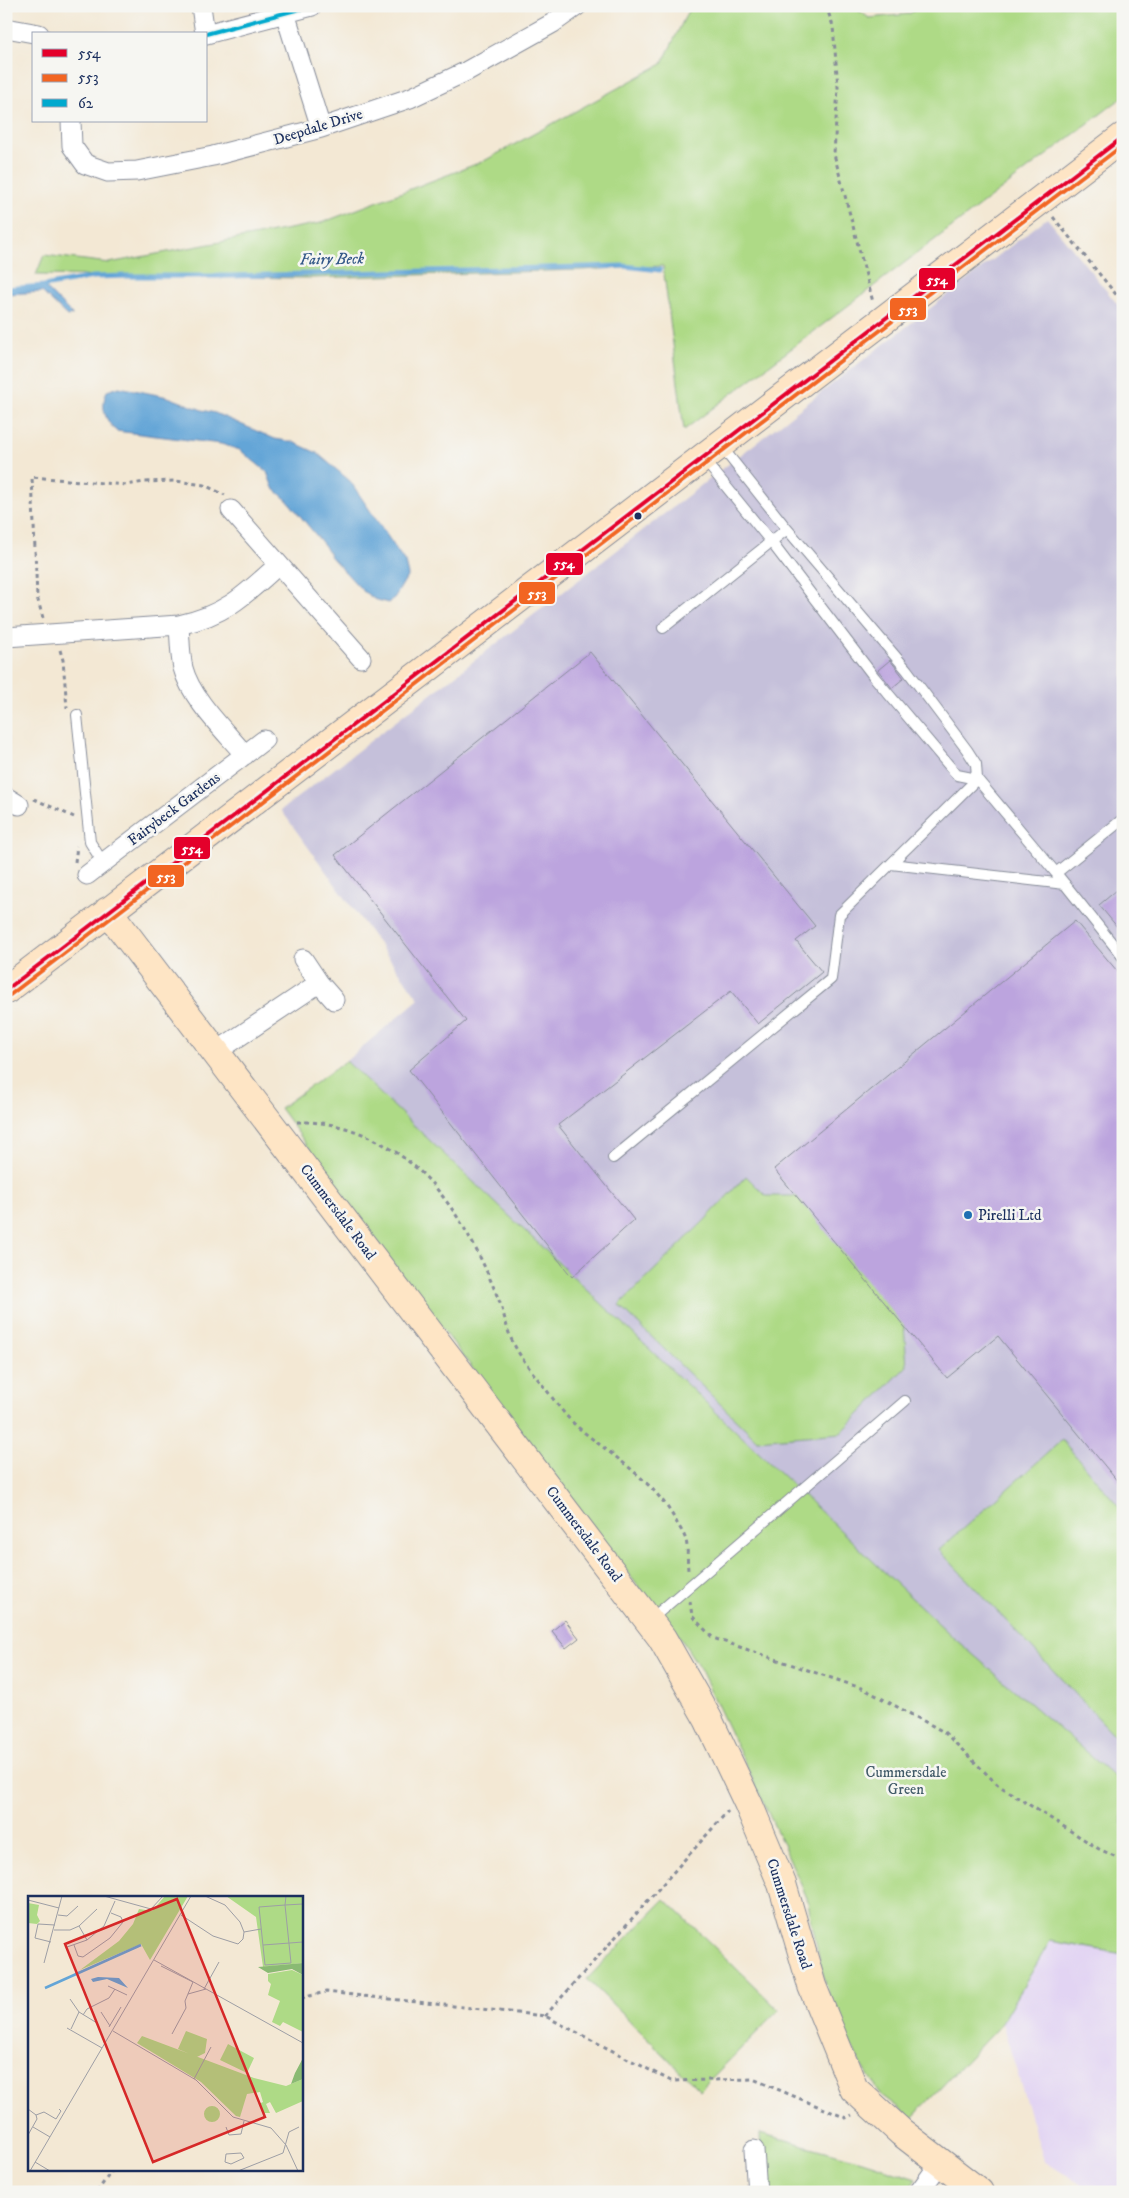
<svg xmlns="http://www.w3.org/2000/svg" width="1129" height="2198" font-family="'IM FELL DW Pica',serif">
	<rect width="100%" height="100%" fill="#f6f6f2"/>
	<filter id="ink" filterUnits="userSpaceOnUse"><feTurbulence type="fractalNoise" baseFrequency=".02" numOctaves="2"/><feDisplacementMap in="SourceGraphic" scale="10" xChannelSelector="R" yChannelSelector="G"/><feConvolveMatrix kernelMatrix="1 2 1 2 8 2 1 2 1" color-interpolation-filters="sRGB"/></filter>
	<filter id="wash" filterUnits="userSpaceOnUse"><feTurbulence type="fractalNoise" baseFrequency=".0096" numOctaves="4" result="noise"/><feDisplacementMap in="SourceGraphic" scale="20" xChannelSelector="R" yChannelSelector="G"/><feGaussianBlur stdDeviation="1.12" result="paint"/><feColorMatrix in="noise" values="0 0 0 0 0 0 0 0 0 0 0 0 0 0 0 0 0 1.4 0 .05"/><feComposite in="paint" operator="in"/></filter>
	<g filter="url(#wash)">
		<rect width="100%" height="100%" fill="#f3e8d4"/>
		<path fill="#e2d4f3" d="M1050,1941L1123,1954V2192H1081L1085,2187L1044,2161L1002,2023Z"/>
		<path fill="#c5c0da" d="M1047,218L1123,311V1784L955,1639L346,1061L419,999L281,810Z"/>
		<path fill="#aeda86" stroke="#648472" d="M694,6H853L869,18L909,14L921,6H1123V97L684,430L663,266L580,270L312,278L36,275L44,255L109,263L321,223L484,161L662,64L688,11Z
			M346,1061L955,1639L1123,1784V1954L1050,1941L1002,2023L912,2118L880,2094L857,2057L833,2010L821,1967L807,1898L781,1840L701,1670L676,1631L650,1602L403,1277L280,1108Z
			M746,1176L766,1196H797L904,1325L907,1366L841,1433L757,1440L619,1305L705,1220Z
			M1062,1440L1123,1511V1744L939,1550Z
			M665,1899L779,2010L700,2090L587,1979Z
			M760,2133L862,2161L917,2179L908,2192H762Z"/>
		<path fill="#63a5d7" stroke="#3f6a9a" d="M44,286L73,315L67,316L42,292L6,294V289Z
			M119,387L168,397L202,410L215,413L275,439L293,442L317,453L350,481L405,562L408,575L395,597L388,603L374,599L363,591L331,557L325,546L287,500L273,488L267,472L240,450L221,444L116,431C105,420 100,407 107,391Z"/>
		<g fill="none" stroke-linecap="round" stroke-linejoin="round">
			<path stroke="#63a5d7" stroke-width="5" d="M6,289L44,286L93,277L127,276H228L624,266L660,270"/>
		</g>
		<g id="blocks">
			<path fill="#bca4de" d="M590,652L815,926L796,941L822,972L758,1024L731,991L558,1125L634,1220L572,1277L409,1070L466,1021L335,855Z
				M890,660L904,678L892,688L878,670Z
				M1123,885V934L1099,905Z
				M1075,921L1123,978V1488L998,1336L947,1378L774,1169Z
				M565,1620L579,1638L566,1648L552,1631Z"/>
		</g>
	</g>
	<g filter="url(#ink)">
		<use href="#blocks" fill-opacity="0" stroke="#878c99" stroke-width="1"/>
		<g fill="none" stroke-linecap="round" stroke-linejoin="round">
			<defs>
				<path id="lane" d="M1110,147L1123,161
					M721,446L787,529L907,670L967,750L976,764L977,779L1056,873L1123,957
					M703,458L772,543L875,678L957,775L977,779
					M663,628L787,529
					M77,715L90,842L103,863
					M891,864L1065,884
					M1056,873L1123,819
					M613,1158L831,979L839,915L977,779
					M650,1620L905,1401"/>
				<path id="street" d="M201,6L205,34
					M285,13L321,128
					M6,28L39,34
					M206,34L312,6
					M71,121L72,146L85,164L108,172L137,171L213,156L321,128L410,98L467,71L553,23L577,6
					M231,510L361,658
					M179,625C180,639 180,655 183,668C191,699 225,731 245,755
					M6,637L179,625C225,615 244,596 278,565
					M6,797L19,805
					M87,875L264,740
					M303,959L319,983L334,1000
					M216,1052L319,983
					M754,2150L757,2192
					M919,2192L941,2162"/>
				<path id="secondary" d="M108,911L662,1638L708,1719L748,1803L782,1884L812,1986L854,2089L901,2132L979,2192
					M6,990L1123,137"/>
			</defs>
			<use href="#lane" stroke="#878c99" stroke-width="12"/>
			<use href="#street" stroke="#878c99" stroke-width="21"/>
			<use href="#secondary" stroke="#878c99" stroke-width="30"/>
			<path stroke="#878c99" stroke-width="3" stroke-dasharray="4 4" stroke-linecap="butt" d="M826,6L833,26L838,87L834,154L873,302
				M1053,217L1123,303
				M43,618L37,597L32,477L127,485L144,482L176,481L204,485L225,495
				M60,650L63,660L67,708
				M34,799L74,817
				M75,862L77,846
				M297,1122C340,1121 374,1135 408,1161C452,1196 480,1252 500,1303C504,1314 506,1325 510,1336C517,1353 529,1368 541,1383C553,1398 565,1417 580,1429C615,1458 655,1481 677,1523C680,1528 684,1534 686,1540C688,1549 687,1560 688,1570
				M690,1601L692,1616L713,1638L864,1689L944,1732L998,1785L1099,1849L1123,1860
				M301,1998L326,1992L545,2016L671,2081L753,2079L846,2118L852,2115
				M545,2016L728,1811
				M97,2192L113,2169"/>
			<use href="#lane" stroke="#fff" stroke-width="10"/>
			<use href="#street" stroke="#fff" stroke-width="19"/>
			<use href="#secondary" stroke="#fee5c5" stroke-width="28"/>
			<defs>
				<path id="bus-1" d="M6,990L1123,137"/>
				<path id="bus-2" d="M10,995L1123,145"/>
				<path id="bus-3" d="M206,34L311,6"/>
			</defs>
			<use href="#bus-1" stroke="#f6f6f2" stroke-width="8"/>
			<use href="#bus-2" stroke="#f6f6f2" stroke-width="8"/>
			<use href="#bus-3" stroke="#f6f6f2" stroke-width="8"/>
			<use href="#bus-1" stroke="#e4002b" stroke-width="4"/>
			<use href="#bus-2" stroke="#f26522" stroke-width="4"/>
			<use href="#bus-3" stroke="#00a9ce" stroke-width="4"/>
		</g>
	</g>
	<circle fill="#1b2f5e" stroke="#f6f6f2" stroke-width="2" cx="638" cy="516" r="4.5"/>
	<circle fill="#1f6fb2" stroke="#f6f6f2" stroke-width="2" cx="968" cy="1215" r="5"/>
	<g text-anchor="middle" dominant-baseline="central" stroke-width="5" stroke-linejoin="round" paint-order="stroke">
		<g font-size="15" fill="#1b2f5e" stroke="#f6f6f2">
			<text transform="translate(318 127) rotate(-17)">Deepdale Drive</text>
			<text transform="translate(174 809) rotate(-37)">Fairybeck Gardens</text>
			<text transform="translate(338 1212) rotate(53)">Cummersdale Road</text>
			<text transform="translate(584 1534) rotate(53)">Cummersdale Road</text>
			<text transform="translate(789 1914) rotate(72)">Cummersdale Road</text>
		</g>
		<g font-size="15" fill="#1b2f5e" stroke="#f6f6f2" text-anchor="start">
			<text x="978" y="1215">Pirelli Ltd</text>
		</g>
		<g font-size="15" fill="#405a68" stroke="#f6f6f2">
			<text x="906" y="1772">Cummersdale<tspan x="906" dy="17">Green</tspan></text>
		</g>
		<g font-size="16" font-style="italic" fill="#345888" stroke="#f6f6f2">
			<text transform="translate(332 259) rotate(-1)">Fairy Beck</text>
		</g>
	</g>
	<g transform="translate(28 1896)">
		<rect width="275" height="275" fill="#f3e8d4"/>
		<path d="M137,0H160L122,64L113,48L52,74L91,45L105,28L111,13L124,15ZM198,0H275V67L235,71L228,21ZM0,7L11,9L9,19L12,25L9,28L0,27ZM264,74L275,79V136L255,126L252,130L244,126L252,105L240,99L243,88L240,85V78ZM158,135L179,143L177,157L169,161L150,153ZM114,140L226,182L258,190L275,183V205L248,217L242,206L238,208L242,217H235L231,208L235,206L232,196L219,198L212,221L208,220L173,186L109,147ZM200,148L226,162L219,177L192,164ZM176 218a8 8 0 1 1 16 0a8 8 0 1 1-16 0Z" fill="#aeda86"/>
		<path d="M275,67V79L264,73L240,77L230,71ZM275,162V183L263,188L267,177Z" fill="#8aba73"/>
		<path d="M70,81L91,82L100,92L79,83L65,86L63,83Z" fill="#63a5d7"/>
		<path fill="none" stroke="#63a5d7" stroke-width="2.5" d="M17,92L113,49"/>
		<path fill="none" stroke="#9d9ea5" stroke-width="1" d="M76,0L123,13L135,0M258,0L257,9L275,8M0,4L31,12M257,9L263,67L237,69L231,11ZM30,19L39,20L50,10M153,19L185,40L210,48L215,43L216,36L212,26L197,9L177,0M51,30L59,44M26,34H42L51,30L69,13M216,36L233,33M23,46L7,42L10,28L27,29M46,49L50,60L55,61L82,42L95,26L93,21L83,17M235,49L275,46M39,51L59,44L76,30L87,5M126,64L275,147M16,67L34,0M133,70L165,86L157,105L158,112L144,138M80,90L99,99M176,93L191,66M160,98L178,93M42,103L51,116L69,127M73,116L82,130M55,119L59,113L81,102L87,93M81,131L93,111M39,132L74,152M43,133L51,116M85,135L168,184L205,221L243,232L258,249L270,275M166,183L183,151M0,213L8,219L9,223L0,239M8,219L16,216L28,223L33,215L31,213M5,231L22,241M198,231L201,239L213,238L216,225M213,257L216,262L203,268L197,266L198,258ZM7,266L22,275M2,275L163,0M210,275L255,257L261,236L271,231"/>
		<path fill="#d62828" fill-opacity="0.15" stroke="#d62828" stroke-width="2.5" d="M149,3L237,221L125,266L37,48Z"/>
		<rect width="275" height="275" fill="none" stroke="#1b2f5e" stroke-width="2.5"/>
	</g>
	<g stroke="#f6f6f2" stroke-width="2">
		<rect x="918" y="267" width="38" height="24" rx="5" fill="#e4002b"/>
		<rect x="889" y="297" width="38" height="24" rx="5" fill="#f26522"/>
		<rect x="545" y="552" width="39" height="24" rx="5" fill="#e4002b"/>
		<rect x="518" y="581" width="38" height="24" rx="5" fill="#f26522"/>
		<rect x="173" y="836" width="38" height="24" rx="5" fill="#e4002b"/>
		<rect x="147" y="864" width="38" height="24" rx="5" fill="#f26522"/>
	</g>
	<g font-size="14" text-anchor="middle" font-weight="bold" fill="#fff">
		<text x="937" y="284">554</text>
		<text x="908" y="314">553</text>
		<text x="564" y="568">554</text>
		<text x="537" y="598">553</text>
		<text x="192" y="853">554</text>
		<text x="166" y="881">553</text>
	</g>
	<rect width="1129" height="2198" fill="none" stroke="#f6f6f2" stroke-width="25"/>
	<rect x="32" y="32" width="175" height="90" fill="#f6f6f2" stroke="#9ea6b7"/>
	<rect x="42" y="49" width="25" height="8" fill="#e4002b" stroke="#9ea6b7"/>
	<text x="78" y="58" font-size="15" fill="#1b2f5e">554</text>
	<rect x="42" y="74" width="25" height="8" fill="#f26522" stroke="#9ea6b7"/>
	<text x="78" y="82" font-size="15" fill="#1b2f5e">553</text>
	<rect x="42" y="99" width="25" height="8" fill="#00a9ce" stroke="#9ea6b7"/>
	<text x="78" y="108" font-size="15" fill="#1b2f5e">62</text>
</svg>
